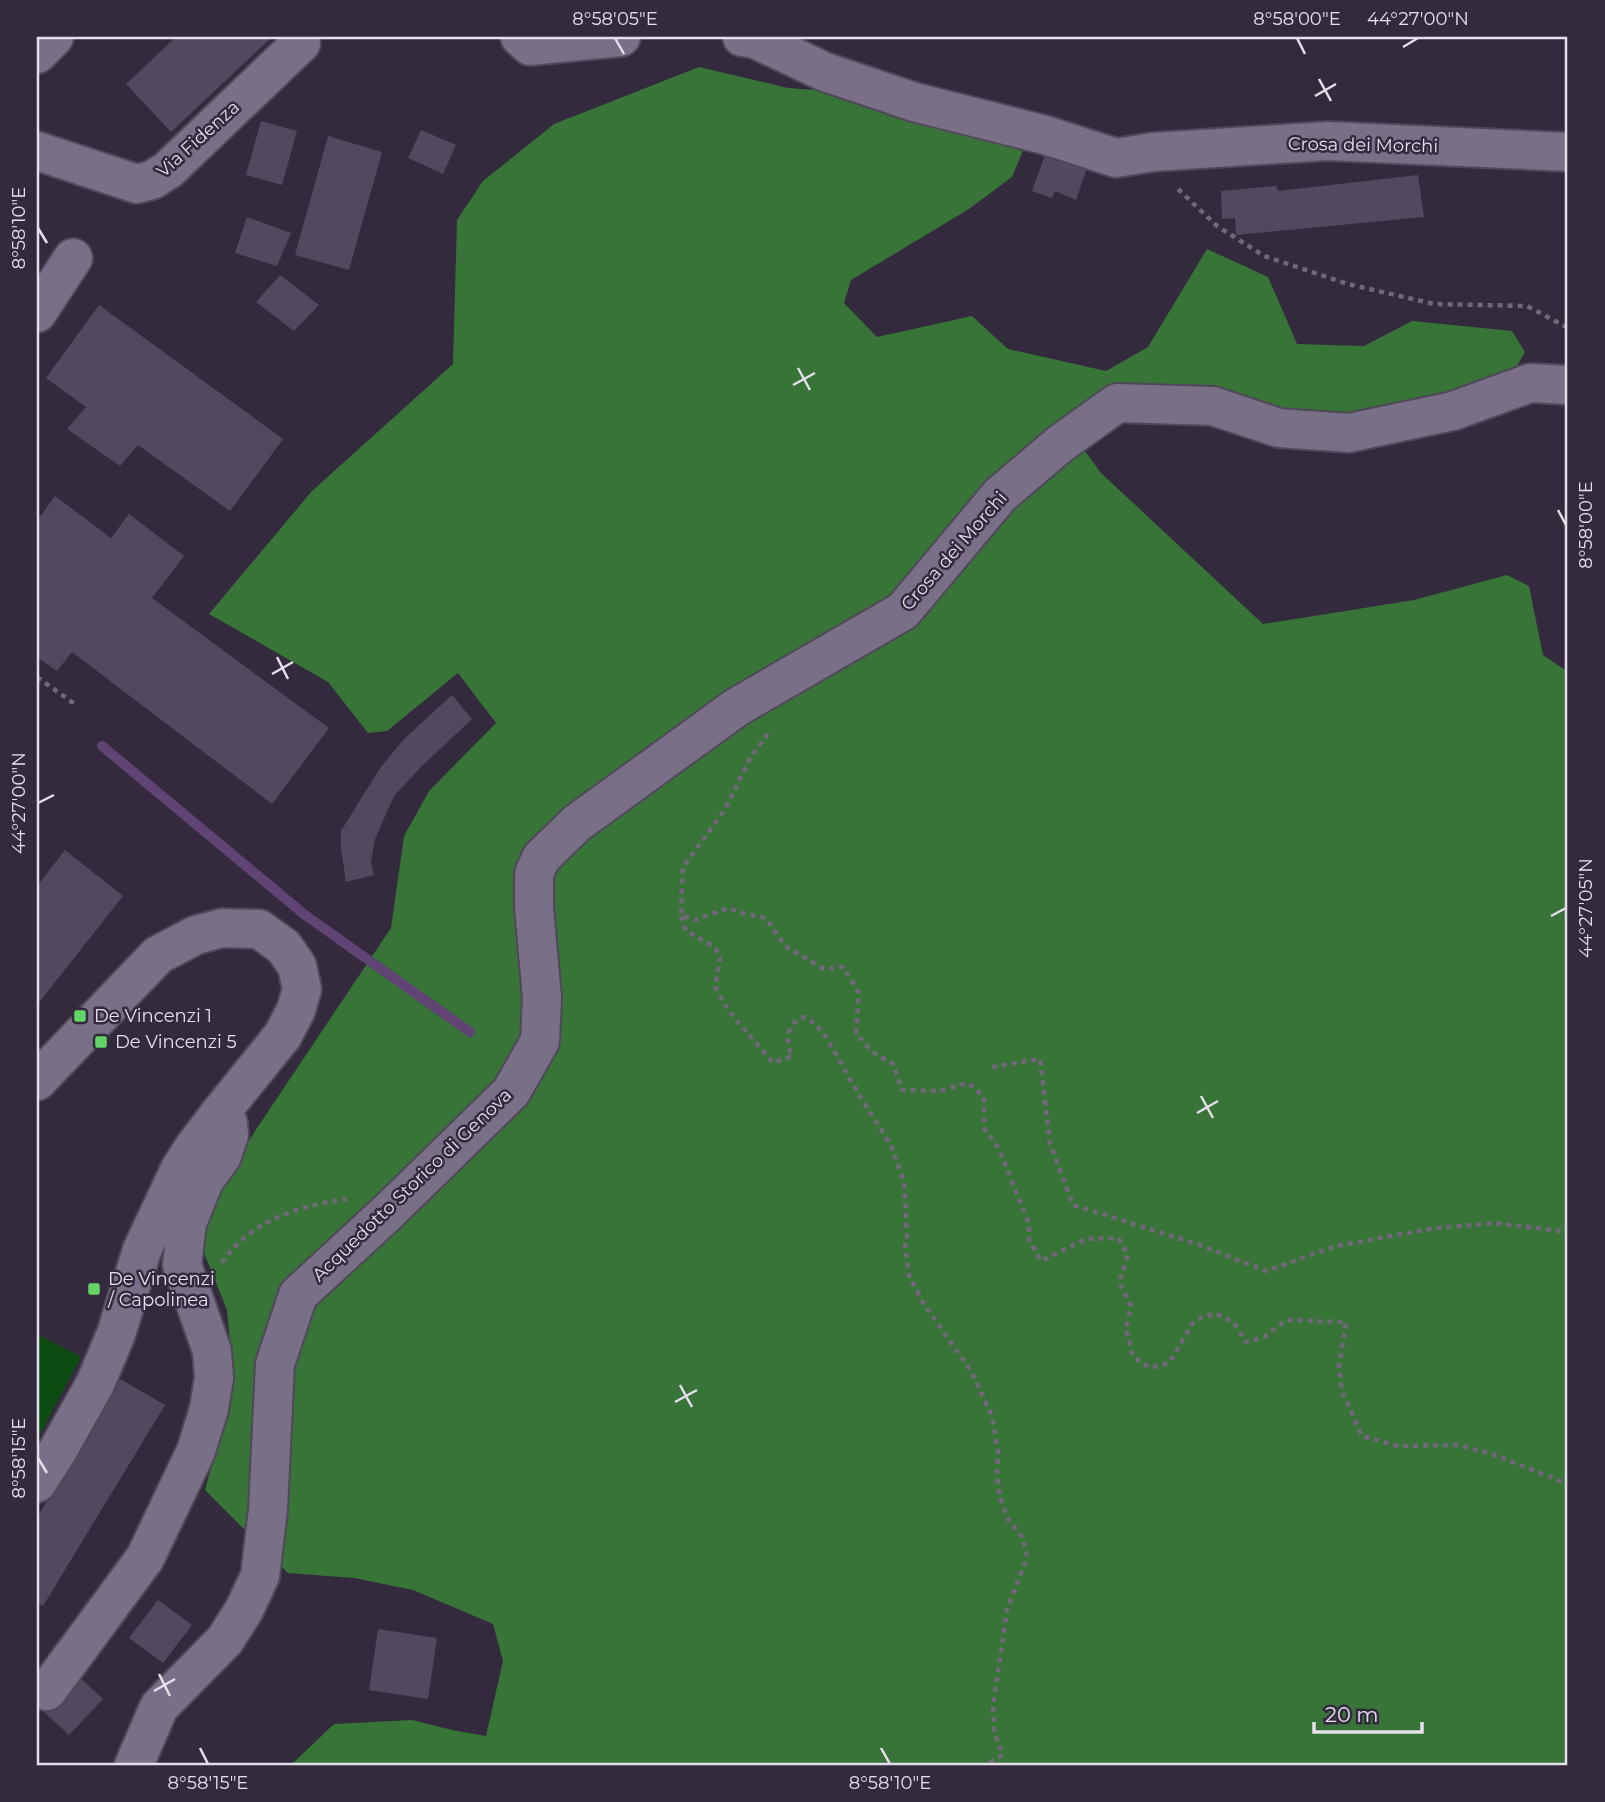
<svg xmlns="http://www.w3.org/2000/svg" width="1605" height="1802" font-family="Montserrat,sans-serif">
	<rect width="100%" height="100%" fill="#342a3e"/>
	<path fill="#0c4b11" d="M37,1334L81,1357L37,1440Z"/>
	<path fill="#387338" d="M699,67L788,88L815,90L945,127L1025,146L1012,177L969,209L851,280L844,303L877,337L972,316L1008,349L1106,371L1148,347L1207,249L1268,277L1297,344L1364,346L1412,321L1512,331L1525,352L1514,371L1496,386L1335,420L1159,392L1065,424L1101,473L1263,624L1414,600L1507,575L1529,586L1543,655L1568,672V1765H291L334,1724L412,1720L452,1730L486,1736L503,1661L493,1624L413,1590L354,1578L288,1573L205,1490L234,1385L227,1310L200,1243L217,1192L257,1128L391,928L404,836L429,791L496,723L458,673L387,731L368,733L328,682L209,614L312,491L453,364L457,220L483,181L554,124Z"/>
	<g fill="none" stroke-linecap="round" stroke-linejoin="round">
		<path stroke="#604474" stroke-width="10" d="M102,746L305,915L470,1032"/>
	</g>
	<path fill="#53495e" d="M176,37H272L171,132L126,84Z
		M261,121L297,131L282,185L246,175Z
		M421,130L456,145L443,174L408,158Z
		M328,136L382,152L349,270L295,255Z
		M1050,141L1091,156L1076,200L1055,191L1052,198L1032,191Z
		M1418,175L1424,217L1236,235L1235,218L1222,219L1221,191L1276,186L1278,191Z
		M247,217L291,233L277,266L235,253Z
		M280,275L319,305L294,331L256,302Z
		M99,305L283,439L230,511L138,445L120,466L67,429L86,407L46,378Z
		M55,496L111,538L129,514L184,556L152,598L329,728L272,804L72,652L57,671L37,657V521Z
		M452,695L472,719L421,767L394,796L375,839L371,862L374,875L346,882L341,848V831L380,768L404,739Z
		M65,850L123,896L37,1005V886Z
		M120,1379L165,1405L43,1606L37,1602V1518Z
		M158,1600L192,1625L163,1663L129,1638Z
		M378,1629L437,1638L428,1699L369,1690Z
		M78,1676L103,1699L69,1735L44,1712Z"/>
	<g fill="none" stroke-linecap="round" stroke-linejoin="round">
		<defs>
			<path id="minor" d="M520,37L530,46L621,37
				M742,37L755,39L825,72L914,102L1045,135L1116,158L1153,152L1328,141L1568,152
				M37,54L54,37
				M37,151L137,184L152,180L168,170L301,43
				M37,313L73,258
				M37,1081L158,955L196,935L222,928L259,929L284,947L297,966L302,989L296,1010L283,1035L220,1113L194,1147L180,1169L142,1250L116,1334L95,1384L58,1450L37,1483
				M47,1691L145,1558L196,1451L209,1409L214,1378L212,1351L182,1265L187,1223L204,1181L222,1156L229,1135L228,1123L220,1113
				M134,1765L159,1707L225,1640L244,1610L260,1576L268,1510L275,1364L298,1295L387,1213L511,1092L540,1041L542,998L534,907V874L541,858L577,823L737,707L903,611L1000,495L1060,444L1117,403L1213,406L1279,428L1349,433L1453,411L1530,383L1568,385"/>
		</defs>
		<use href="#minor" stroke="#4f4858" stroke-width="42"/>
		<path stroke="#706879" stroke-width="4.5" stroke-dasharray="5 5" stroke-linecap="butt" d="M1178,189L1217,226L1264,256L1348,284L1434,304L1527,306L1568,328
			M37,677L76,705
			M768,734L750,758L726,808L683,867L681,915L695,920L728,908L747,914L766,918L785,946L824,969L843,967L859,993L856,1033L871,1051L893,1064L902,1090L939,1091L968,1083L984,1097V1128L999,1149L1029,1224V1240L1041,1261L1086,1239L1118,1238L1128,1255L1119,1282L1131,1306L1126,1328L1133,1357L1150,1368L1169,1363L1194,1321L1215,1313L1234,1323L1246,1342L1264,1337L1286,1320L1346,1322L1339,1367L1342,1391L1362,1436L1398,1446L1458,1445L1492,1454L1568,1484
			M681,916L686,931L715,947L720,958L715,987L728,1010L773,1063L792,1056C785,1040 786,1023 805,1017L815,1024L824,1034L861,1098L891,1145L904,1182L907,1237L905,1246L909,1276L922,1301L971,1371L992,1416L998,1452L997,1476L1000,1498L1008,1519L1023,1538L1027,1557L1007,1610L993,1706L994,1732L1003,1755L985,1765
			M992,1067L1040,1059L1050,1143L1073,1205L1200,1245L1266,1271L1336,1246L1435,1228L1495,1223L1568,1232
			M222,1263C250,1220 299,1206 347,1199"/>
		<use href="#minor" stroke="#796f86" stroke-width="38"/>
	</g>
	<path fill="none" stroke="#e4dfeb" stroke-width="2.5" d="M615,38L624,54M1297,38L1305,54M1403,47L1418,38M1319,79L1331,101M1315,96L1336,84M38,228L47,243M798,368L810,390M793,385L815,373M1558,510L1566,525M277,657L288,679M272,674L293,662M38,803L54,795M1551,916L1566,908M1201,1096L1213,1118M1197,1113L1218,1101M680,1385L692,1407M675,1402L697,1390M38,1458L47,1473M159,1674L170,1696M154,1691L175,1679M200,1748L208,1764M881,1748L890,1764"/>
	<g fill="#65d467" stroke="#342a3e" stroke-width="2.5">
		<rect x="73" y="1009" width="14" height="14" rx="3.5"/>
		<rect x="94" y="1035" width="14" height="14" rx="3.5"/>
		<rect x="87" y="1282" width="14" height="14" rx="3.5"/>
	</g>
	<g text-anchor="middle" dominant-baseline="central" stroke-width="5" stroke-linejoin="round" paint-order="stroke">
		<g font-size="18" fill="#e4dfeb" stroke="#342a3e">
			<text transform="translate(198 139) rotate(-42)">Via Fidenza</text>
			<text transform="translate(1363 145) rotate(1)">Crosa dei Morchi</text>
			<text transform="translate(954 551) rotate(-49)">Crosa dei Morchi</text>
			<text transform="translate(412 1185) rotate(-44)">Acquedotto Storico di Genova</text>
		</g>
		<g font-size="18" fill="#e4dfeb" stroke="#342a3e" text-anchor="start">
			<text x="94" y="1016">De Vincenzi 1</text>
			<text x="115" y="1042">De Vincenzi 5</text>
			<text x="108" y="1279">De Vincenzi<tspan x="108" dy="21">/ Capolinea</tspan></text>
		</g>
	</g>
	<rect width="1605" height="1802" fill="none" stroke="#342a3e" stroke-width="77"/>
	<path d="M1314 1722v10h108v-10" fill="none" stroke="#e4dfeb" stroke-width="3.5"/>
	<text x="1325" y="1722" font-size="21" fill="#e4dfeb" stroke="#342a3e" stroke-width="5" paint-order="stroke">20 m</text>
	<rect x="38" y="38" width="1528" height="1726" fill="none" stroke="#e4dfeb" stroke-width="2.5"/>
	<g font-size="18" text-anchor="middle" fill="#e4dfeb">
		<text x="615" y="25">8°58'05"E</text>
		<text x="1297" y="25">8°58'00"E</text>
		<text x="1418" y="25">44°27'00"N</text>
		<text transform="translate(19 228) rotate(-90)" y="6">8°58'10"E</text>
		<text transform="translate(1586 525) rotate(-90)" y="6">8°58'00"E</text>
		<text transform="translate(19 803) rotate(-90)" y="6">44°27'00"N</text>
		<text transform="translate(1586 908) rotate(-90)" y="6">44°27'05"N</text>
		<text transform="translate(19 1458) rotate(-90)" y="6">8°58'15"E</text>
		<text x="208" y="1789">8°58'15"E</text>
		<text x="890" y="1789">8°58'10"E</text>
	</g>
</svg>
